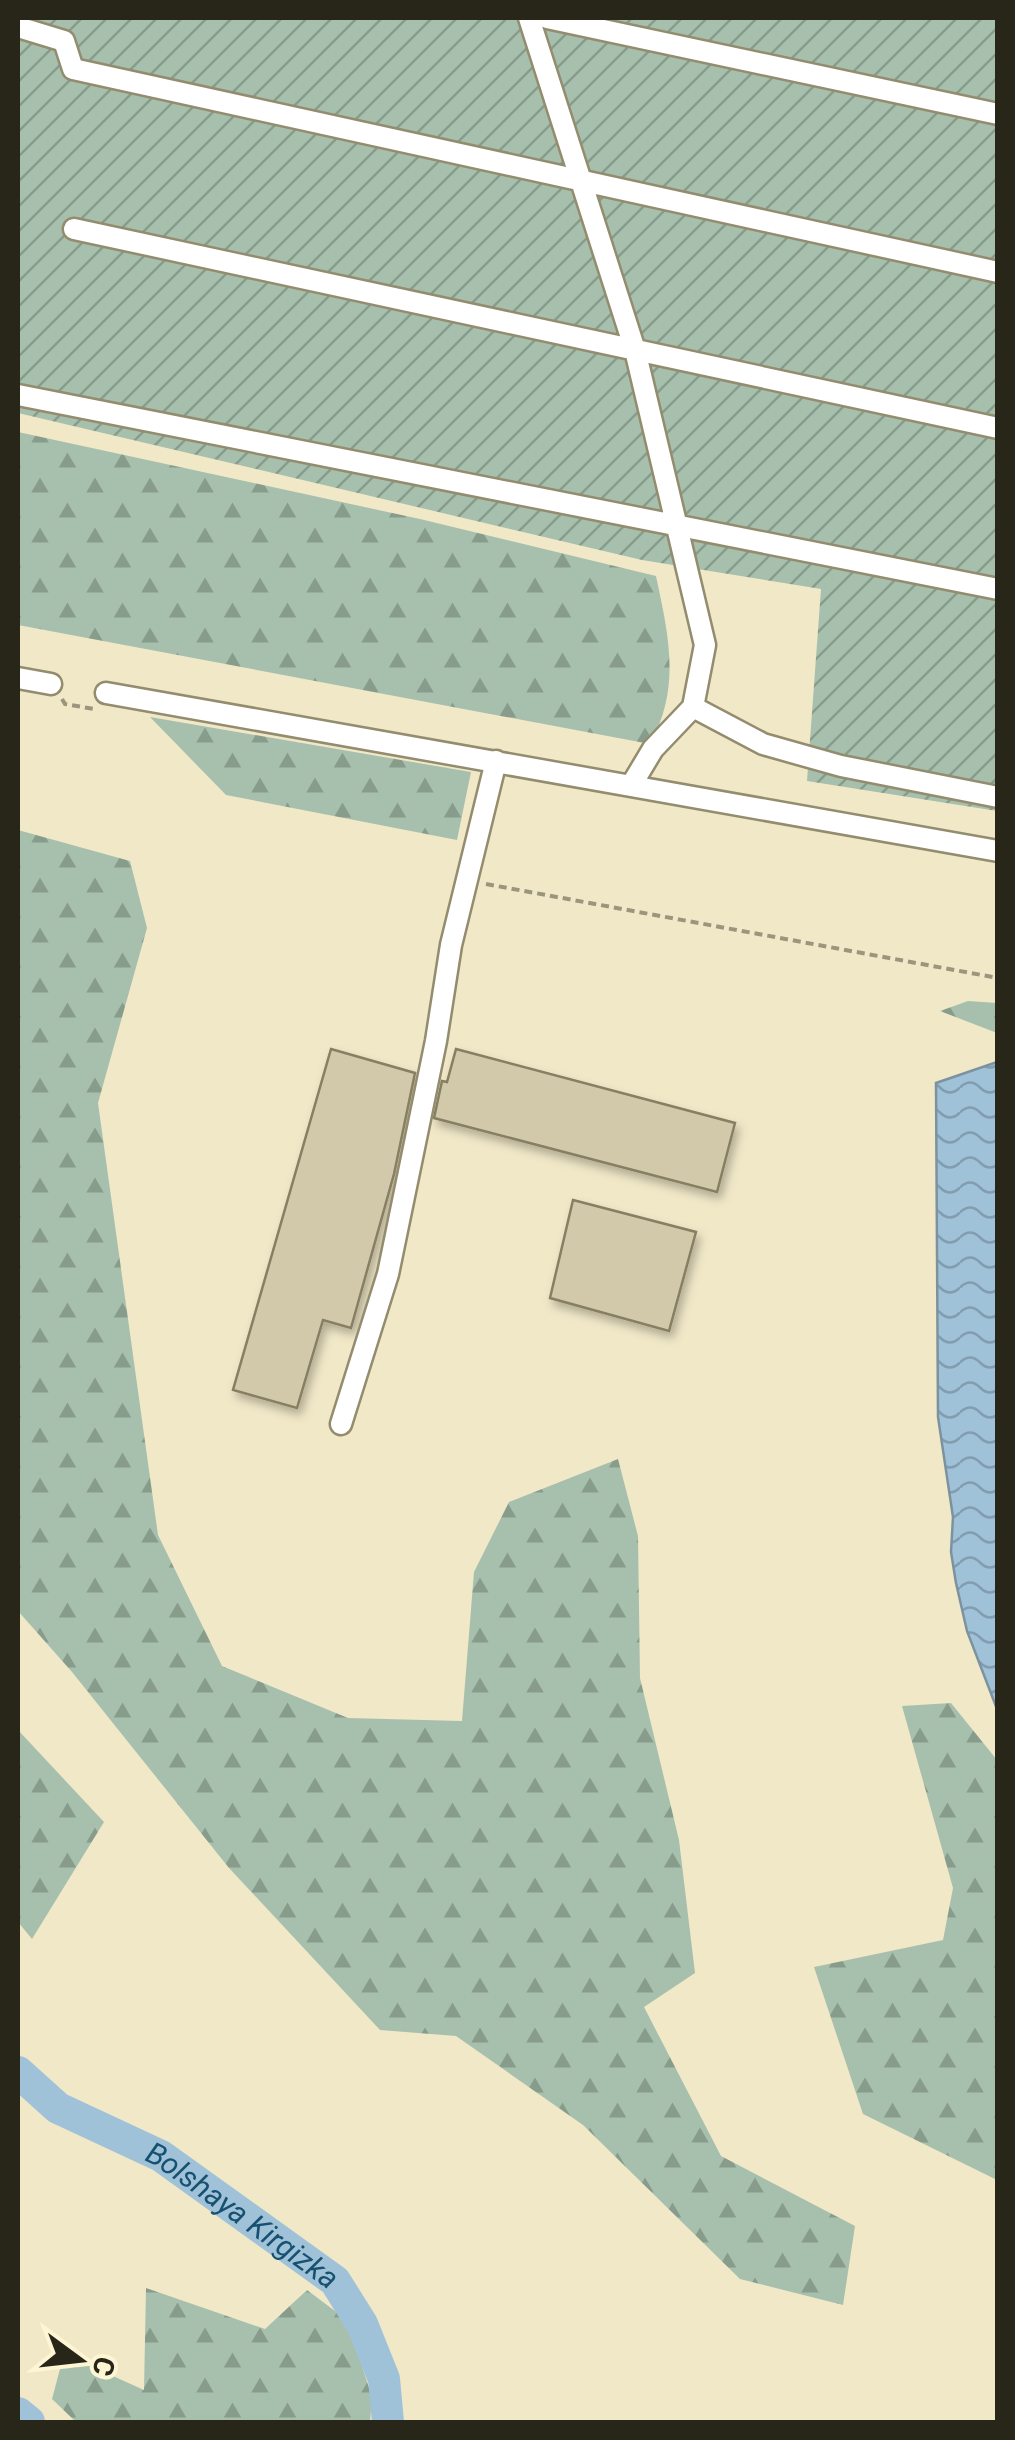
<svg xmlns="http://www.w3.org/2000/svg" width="1015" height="2440" font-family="Roboto,sans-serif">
	<defs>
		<pattern id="forest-firs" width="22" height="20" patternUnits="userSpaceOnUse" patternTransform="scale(2.5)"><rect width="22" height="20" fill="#a7c0ad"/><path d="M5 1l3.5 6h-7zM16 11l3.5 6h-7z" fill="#889c8c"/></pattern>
		<pattern id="garden-furrows" width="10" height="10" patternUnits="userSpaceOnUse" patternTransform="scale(2.5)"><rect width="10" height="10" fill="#a7c0ad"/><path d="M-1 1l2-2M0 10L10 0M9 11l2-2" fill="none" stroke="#889c8c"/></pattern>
		<pattern id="water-waves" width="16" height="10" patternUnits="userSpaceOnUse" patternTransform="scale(2.5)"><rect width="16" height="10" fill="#a0c2d9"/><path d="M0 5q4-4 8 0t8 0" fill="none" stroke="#829daf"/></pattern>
		<filter id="shadow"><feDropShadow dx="3.5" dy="6" stdDeviation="5" flood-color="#0004"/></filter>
	</defs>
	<rect width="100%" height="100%" fill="#f1e8c8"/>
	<path fill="url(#forest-firs)" d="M18,432L420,519L656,576C669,637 681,688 650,744L18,625Z
		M150,717L471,772L457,840L226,795Z
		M18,830L130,861L147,928L98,1103L158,1535L222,1666L348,1718L462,1721L474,1572L509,1502L618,1459L638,1536L640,1678L679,1840L695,1973L644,2007L721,2156L855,2226L843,2305L740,2279L583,2125L456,2036L380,2030L229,1868L72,1672L18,1611Z
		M968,1001L997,1003V1033L940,1011Z
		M951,1703L997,1760V2180L863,2114L814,1967L943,1940L953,1888L902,1706Z
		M18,1730L104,1822L32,1939L18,1922Z
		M146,2288L265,2329L307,2290L347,2320L372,2397L370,2422H76L52,2399L64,2354L144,2390Z"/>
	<path fill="url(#garden-furrows)" d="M18,18H997V811L807,781L821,589L642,560L18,413Z"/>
	<path fill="url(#water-waves)" stroke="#7c939f" stroke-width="2.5" d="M997,1062H998L997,1709L967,1631L956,1583L951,1552L953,1517L938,1417L936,1083Z"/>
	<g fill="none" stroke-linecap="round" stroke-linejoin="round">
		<g stroke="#a0c2d9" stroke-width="32">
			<path id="s1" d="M18,2072L58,2108L161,2156L335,2281L362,2324L384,2379L388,2422"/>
			<path d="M18,2413L29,2422"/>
		</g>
	</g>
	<path fill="#d2c9aa" stroke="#877f62" stroke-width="2.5" filter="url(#shadow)" d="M331,1049L415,1073L394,1174L351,1328L323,1320L297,1408L233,1390Z
		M456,1049L735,1123L717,1192L434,1118L442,1081L447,1082Z
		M573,1200L696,1232L669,1331L550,1298Z"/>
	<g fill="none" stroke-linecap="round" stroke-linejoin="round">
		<defs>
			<path id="minor" d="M529,18L635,350L705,645L693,707L653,749L632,784
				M547,18L998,114
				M18,27L64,41L73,69L998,272
				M74,229L998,428
				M18,395L998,589
				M18,678L51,684
				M106,693L998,851
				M693,707L763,744L841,766L998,797
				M341,1424L388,1274L436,1041L451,945L496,761"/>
		</defs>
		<use href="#minor" stroke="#948c6e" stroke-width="25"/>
		<path stroke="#9c957e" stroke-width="4" stroke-dasharray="8 5" stroke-linecap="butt" d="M62,699L65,704L94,709
			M486,884L998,978"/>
		<use href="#minor" stroke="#fff" stroke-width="20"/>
	</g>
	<g text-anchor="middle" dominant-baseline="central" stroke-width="8" stroke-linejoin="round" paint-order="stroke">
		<g font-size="30" font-style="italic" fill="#175171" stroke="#fef5d5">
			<text stroke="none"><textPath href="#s1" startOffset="268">Bolshaya Kirgizka</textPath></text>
		</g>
	</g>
	<rect width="1015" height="2440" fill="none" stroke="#282519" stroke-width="40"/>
	<g transform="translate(80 2360) rotate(105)" stroke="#fef5d5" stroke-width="8" paint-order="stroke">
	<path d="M0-8L18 38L0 25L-18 38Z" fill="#282519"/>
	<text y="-15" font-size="28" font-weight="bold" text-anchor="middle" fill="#282519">С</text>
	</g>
</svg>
